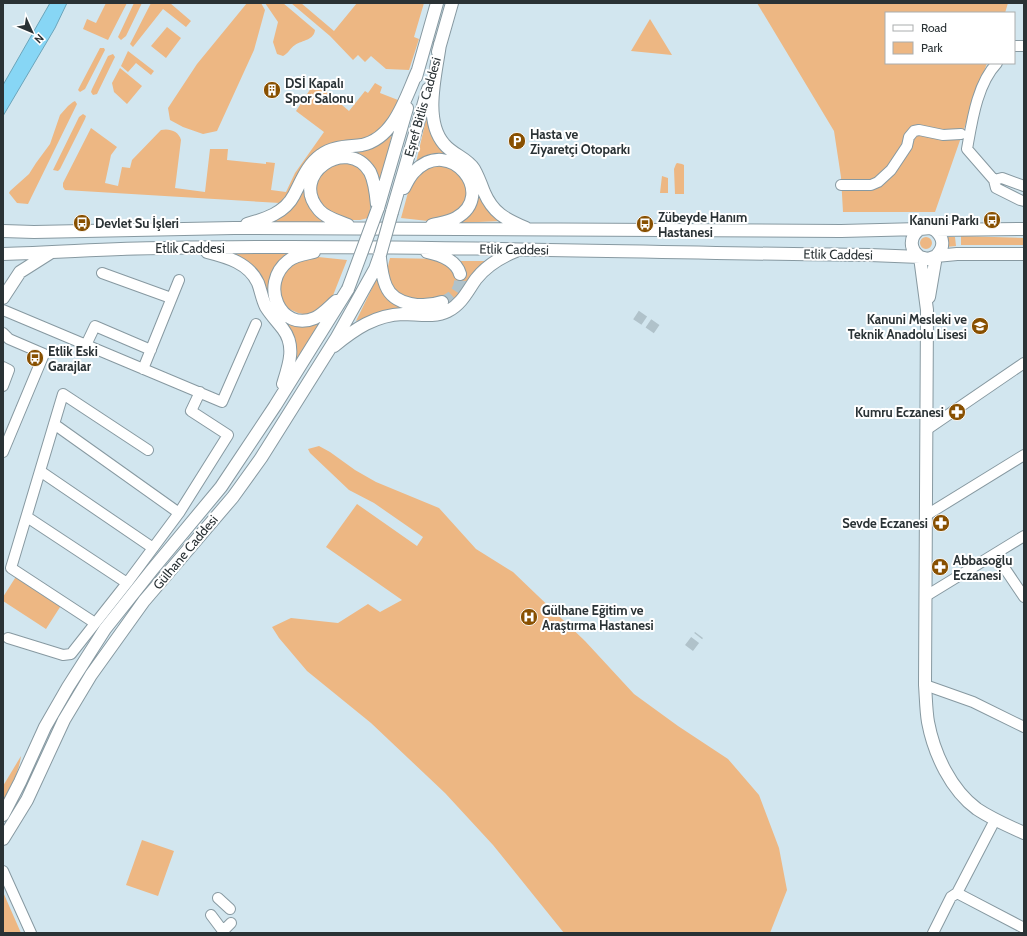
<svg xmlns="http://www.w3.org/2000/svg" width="1027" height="936" font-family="Cabin,sans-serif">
	<rect width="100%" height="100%" fill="#d2e6ef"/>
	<path fill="#edb783" d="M106,3H127L108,40L83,29L87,19L96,23Z
		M134,3H142L126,36L121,40L118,37Z
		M151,3H170L191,21L186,27L163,9L133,47L130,44Z
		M247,3H261L265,10L254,50L217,131L203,134L183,127L170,120L168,108L197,64Z
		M265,3H283L315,30C314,40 303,40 295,45C290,48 288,54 283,56L277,54L273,42L278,22Z
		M291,3H301L334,31L357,3H424L414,37L419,39L409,70L386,69L371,56L365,62L358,55L353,60L330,36Z
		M757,3H1008L1005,13H886V63H987L935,212H843L841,177L834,131Z
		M650,19L672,55L631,51Z
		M167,27L181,38L166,58L151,46Z
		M100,48H104L105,50L85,89L80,92L78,90L80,86Z
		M128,51L154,71L151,75L136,63L128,72L121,66Z
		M113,54L115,57L113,61L97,94L93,95L91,92L92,89L108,56Z
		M120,68L142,86L127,104L114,92L112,83Z
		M315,82L349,111L365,91L368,93L375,83L382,87L380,93L398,100L391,117L378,131L297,177L289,192L280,203L65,190L63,187V183L91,128L117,147L111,155L105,183L118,186L122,167L130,168L132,160L161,130C169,128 179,131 181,140L175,188L205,192L210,149H228L227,160L266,164V162L275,163L271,190L286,192L295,173L324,132L296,111Z
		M75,101L77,104L28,204L17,203L9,193L10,191L29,174L36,163L50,144L60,115L68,106L73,102Z
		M428,111L502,221L455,223L474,199L456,161L415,167Z
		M83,114L86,116L85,119L60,169L58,171L53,170L79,117Z
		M390,130H393L379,189L376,190C376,178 373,168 362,161C323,134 278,199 334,222V225L267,223C278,219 289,212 296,201C305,187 307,171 321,160C342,143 367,156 390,130Z
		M339,160L359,165L371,183L370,213L368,218L360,220H345L325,211L314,191L320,173Z
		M677,163L682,164L684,165V194H675L674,169L676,164Z
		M437,164L457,170L468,188L465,202L458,213L428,221L401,218L409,189L419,173Z
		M662,176L668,178V193H660Z
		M961,236L1024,238V245H961Z
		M920 243a6 6 0 1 1 12 0a6 6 0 1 1-12 0Z
		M945,237H955L956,246L946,247Z
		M234,254H292L274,271L281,313L325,318L286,382L295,356L276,316L251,267Z
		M318,257L347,260L332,298L320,309L308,315L298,313L287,308L281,300L279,288L287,266L301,259Z
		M390,258L441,259L452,266L458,274L463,273L460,261H487C481,267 475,273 470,280C459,297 454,306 433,311H386L356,321L379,274C381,280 382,287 386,292C397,311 424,309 443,305L441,299C427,307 400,304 391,289C385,279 387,269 390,258Z
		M319,446L330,452L355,470L376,482L439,508L476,549L513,572L585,641L634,694L678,726L728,759L759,795L779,848L787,890L770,933H564L493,845L445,793L371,723L307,671L279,638L272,627L291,618L338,623L368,604L380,612L402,600L326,547L357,504L417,546L423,537L374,503L349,490L310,453L308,449Z
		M17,575L62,604L46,629L3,601V597Z
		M21,756C19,772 11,786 3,801V786Z
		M142,840L174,851L158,896L126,885Z
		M3,892L21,933H3Z"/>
	<path fill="#87d6f5" stroke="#6ba5bb" d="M50,3H67L55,28L3,116V85Z"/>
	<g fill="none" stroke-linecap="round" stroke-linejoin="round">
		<path stroke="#b0c2ca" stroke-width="10" stroke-dasharray="10 5" stroke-linecap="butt" d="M636,315L658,330
			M689,648L699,635"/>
		<path stroke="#b0c2ca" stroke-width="12" stroke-dasharray="12 6" stroke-linecap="butt" d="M442,302C455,298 462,288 460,274"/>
		<defs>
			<path id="minor" d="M1014,46H1024
				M994,180L967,149C972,121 977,84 997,63
				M841,185H871L878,182L891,170L907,146L909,137L914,131L919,130L943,135L961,134
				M1024,186L1002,178L994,180L996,188L1020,200L1024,201
				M102,273L171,298
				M3,310L222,402L256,324
				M3,333L9,339L44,354L3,452
				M86,345L95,326L151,350
				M3,367L9,370L3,386
				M143,369L179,280
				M54,424L179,513
				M926,430L1024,363
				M40,471L153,548
				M925,516L1024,455
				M27,517L127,583
				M995,554L1024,597
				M926,596L1024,536
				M95,623L11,568L63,394L148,450
				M8,638L63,655L71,654L127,583L179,513L228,435L191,411L200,392
				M925,685L973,702L1024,727
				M3,871L31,933
				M957,893L1024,928
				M218,898L230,909
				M211,915L223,931L231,923
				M933,933L951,897L957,893L995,820"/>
			<path id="major" d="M440,44C436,74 423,120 444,144C453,155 467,158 474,169C478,176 481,184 484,192C493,213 505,219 526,228
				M438,52L452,3
				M416,77L437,3
				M404,188C407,182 410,176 414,172C450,134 498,195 456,218C449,222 440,223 432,225
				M378,208L407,108
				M392,212L428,89
				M247,224C265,219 285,213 294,195C302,180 307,165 321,155C333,146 348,147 362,145C395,138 406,96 418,70
				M348,225C338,221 326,218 319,210C288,175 347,135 370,172C375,182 376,194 377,205
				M935,230C944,238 945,247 936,256
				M3,231L34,232L234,228L841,231L920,229L930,228L935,230L1024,229
				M207,252C227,257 249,263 258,283C261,291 262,299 266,307C271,315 277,321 283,329C296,346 289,365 283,384
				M314,252C305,254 295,255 288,261C259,284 280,333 315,318C323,314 330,306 336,301
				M427,252C441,255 456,260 460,274
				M3,254C57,253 110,248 164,248C399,244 635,253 870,255L920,257L928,259L936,256L957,254H1024
				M920,257L927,310L925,685C926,698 926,710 928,722C934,754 951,790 977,809C992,819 1008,826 1024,833
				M920,257C909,249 909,237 920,229
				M380,258C381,267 382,277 386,286C394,306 424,308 442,302
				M929,297L936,256
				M3,298L20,272L50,253
				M334,346C355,329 375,315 403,314C417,314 435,318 448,311C462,304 468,290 476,279C487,265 501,257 516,251
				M3,815L20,782L45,727L68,687L105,629L152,570L221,487L275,406L348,289
				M3,839L27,800L64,720L91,675L144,601L233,497L261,458L337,337L375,269L380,255"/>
		</defs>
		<use href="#minor" stroke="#8799a1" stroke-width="12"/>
		<use href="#major" stroke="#8799a1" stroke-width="14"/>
		<use href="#minor" stroke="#fff" stroke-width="10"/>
		<use href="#major" stroke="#fff" stroke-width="12"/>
		<defs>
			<path id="major-bridge" d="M380,255L392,212
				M348,289L378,208"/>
		</defs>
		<use href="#major-bridge" stroke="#8799a1" stroke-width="14" stroke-linecap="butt"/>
		<use href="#major-bridge" stroke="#fff" stroke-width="12"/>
	</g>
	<defs>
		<symbol id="building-disc" viewBox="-11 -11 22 22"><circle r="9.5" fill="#885001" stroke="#fff"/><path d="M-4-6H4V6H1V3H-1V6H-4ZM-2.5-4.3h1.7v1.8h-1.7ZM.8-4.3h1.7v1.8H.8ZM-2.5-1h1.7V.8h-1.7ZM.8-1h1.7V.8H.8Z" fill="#fff"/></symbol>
		<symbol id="parking-disc" viewBox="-11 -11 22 22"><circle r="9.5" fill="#885001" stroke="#fff"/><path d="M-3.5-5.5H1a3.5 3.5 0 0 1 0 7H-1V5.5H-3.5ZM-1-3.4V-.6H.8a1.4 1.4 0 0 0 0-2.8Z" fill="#fff"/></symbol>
		<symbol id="bus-disc" viewBox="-11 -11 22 22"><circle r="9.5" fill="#885001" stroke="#fff"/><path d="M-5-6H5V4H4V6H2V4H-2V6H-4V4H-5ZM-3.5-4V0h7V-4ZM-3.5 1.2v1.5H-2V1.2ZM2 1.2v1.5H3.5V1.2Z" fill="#fff"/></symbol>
		<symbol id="school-disc" viewBox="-11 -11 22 22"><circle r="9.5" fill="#885001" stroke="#fff"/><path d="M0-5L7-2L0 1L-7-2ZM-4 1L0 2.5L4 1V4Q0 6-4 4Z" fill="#fff"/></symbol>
		<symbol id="pharmacy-disc" viewBox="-11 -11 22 22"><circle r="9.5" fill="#885001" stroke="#fff"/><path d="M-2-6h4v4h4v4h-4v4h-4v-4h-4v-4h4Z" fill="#fff"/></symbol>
		<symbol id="hospital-disc" viewBox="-11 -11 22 22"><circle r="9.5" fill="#885001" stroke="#fff"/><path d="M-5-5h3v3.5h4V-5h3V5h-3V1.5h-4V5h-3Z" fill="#fff"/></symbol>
	</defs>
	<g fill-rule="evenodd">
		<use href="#building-disc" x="262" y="80" width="20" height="20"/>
		<use href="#parking-disc" x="507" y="131" width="20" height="20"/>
		<use href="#bus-disc" x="982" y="210" width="20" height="20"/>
		<use href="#bus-disc" x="72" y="213" width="20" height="20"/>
		<use href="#bus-disc" x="635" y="214" width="20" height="20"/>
		<use href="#school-disc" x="970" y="316" width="20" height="20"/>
		<use href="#bus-disc" x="25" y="348" width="20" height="20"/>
		<use href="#pharmacy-disc" x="947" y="402" width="20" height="20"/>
		<use href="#pharmacy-disc" x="931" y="513" width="20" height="20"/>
		<use href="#pharmacy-disc" x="930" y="557" width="20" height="20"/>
		<use href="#hospital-disc" x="519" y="607" width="20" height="20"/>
	</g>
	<g text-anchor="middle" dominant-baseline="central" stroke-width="4" stroke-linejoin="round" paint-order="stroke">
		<g font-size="13" font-weight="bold" fill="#2a3235" stroke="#fff" text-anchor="start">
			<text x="285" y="83">DSİ Kapalı<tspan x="285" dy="15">Spor Salonu</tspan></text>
			<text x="530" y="134">Hasta ve<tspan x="530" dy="15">Ziyaretçi Otoparkı</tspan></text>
			<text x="658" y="217">Zübeyde Hanım<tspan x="658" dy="15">Hastanesi</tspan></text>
			<text x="979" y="220" text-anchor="end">Kanuni Parkı</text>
			<text x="95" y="223">Devlet Su İşleri</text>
			<text x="967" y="319" text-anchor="end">Kanuni Mesleki ve<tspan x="967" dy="15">Teknik Anadolu Lisesi</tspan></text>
			<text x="48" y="351">Etlik Eski<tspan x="48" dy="15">Garajlar</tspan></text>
			<text x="944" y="412" text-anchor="end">Kumru Eczanesi</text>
			<text x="928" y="523" text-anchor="end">Sevde Eczanesi</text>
			<text x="953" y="560">Abbasoğlu<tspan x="953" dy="15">Eczanesi</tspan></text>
			<text x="542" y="610">Gülhane Eğitim ve<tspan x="542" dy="15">Araştırma Hastanesi</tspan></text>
		</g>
		<g font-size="13" fill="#2a3235" stroke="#fff">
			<text transform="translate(422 107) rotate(-74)">Eşref Bitlis Caddesi</text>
			<text x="190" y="248">Etlik Caddesi</text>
			<text transform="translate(514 249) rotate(1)">Etlik Caddesi</text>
			<text transform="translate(838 254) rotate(1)">Etlik Caddesi</text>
			<text transform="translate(185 552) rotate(-50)">Gülhane Caddesi</text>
		</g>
	</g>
	<rect width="1027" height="936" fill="none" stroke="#2a3235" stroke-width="8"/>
	<rect x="885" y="12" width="130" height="52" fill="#ffffff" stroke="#aaadae"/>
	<rect x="893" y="25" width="20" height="6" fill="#ffffff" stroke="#aaadae"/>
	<text x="921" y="32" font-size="12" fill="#2a3235">Road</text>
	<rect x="893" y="42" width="20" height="12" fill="#edb783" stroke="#aaadae"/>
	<text x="921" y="52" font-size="12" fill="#2a3235">Park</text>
	<g transform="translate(32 32) rotate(134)" stroke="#ffffff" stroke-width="3" paint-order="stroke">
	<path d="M0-3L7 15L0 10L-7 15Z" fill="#2a3235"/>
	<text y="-6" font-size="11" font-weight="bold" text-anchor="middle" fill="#2a3235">N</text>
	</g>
</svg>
